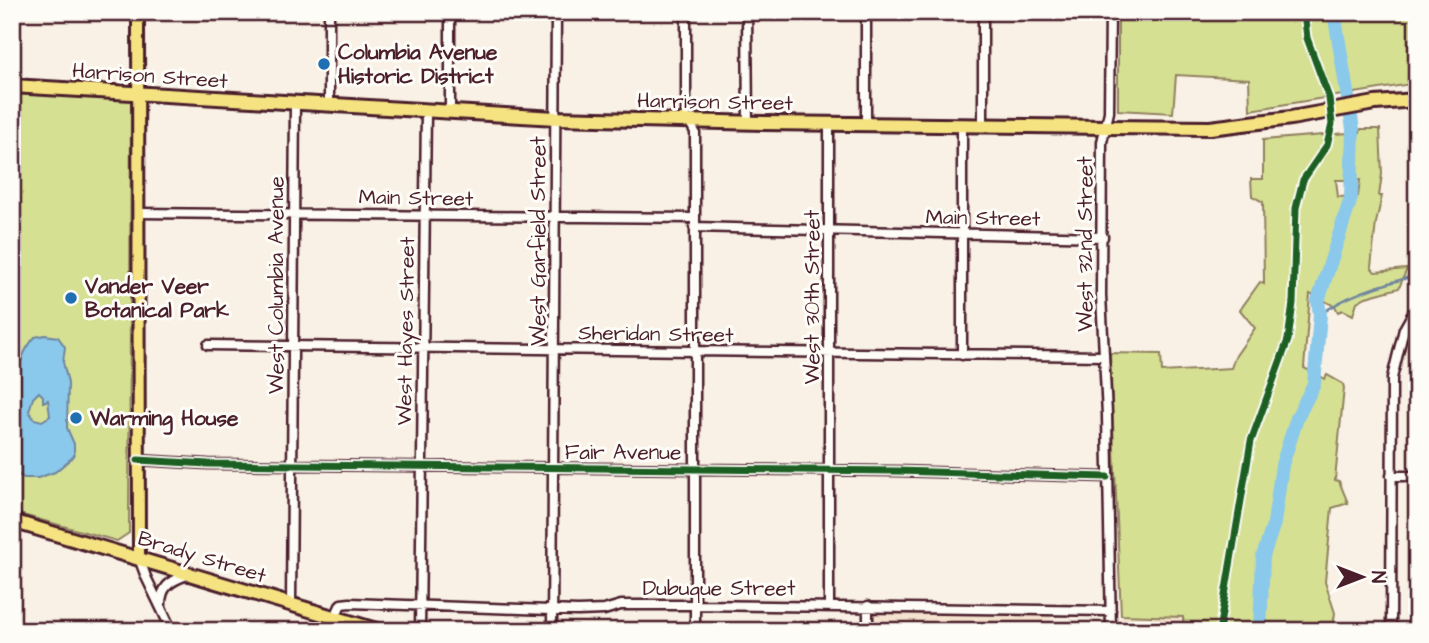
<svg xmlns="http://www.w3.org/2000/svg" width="1429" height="643" font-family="'Architects Daughter',sans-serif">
	<rect width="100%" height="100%" fill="#f9f1e5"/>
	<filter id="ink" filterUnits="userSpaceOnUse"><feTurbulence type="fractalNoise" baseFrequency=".0143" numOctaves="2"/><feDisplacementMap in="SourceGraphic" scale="14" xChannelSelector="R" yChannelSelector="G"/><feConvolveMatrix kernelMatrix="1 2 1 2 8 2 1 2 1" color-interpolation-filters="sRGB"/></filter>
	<g filter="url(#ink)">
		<path fill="#f5e3cf" d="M874,613L1051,615V631H874Z
			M1121,615L1184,617V631H1121Z"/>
		<path fill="#d5e093" stroke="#90805f" stroke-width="2" fill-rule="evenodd" d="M1118,12H1417V83L1250,110L1249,79L1176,75L1173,113L1118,110Z
			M12,93L131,100L129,533L117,541L12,512Z
			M1361,129H1380L1382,174L1379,196H1382L1376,223L1371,267L1375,272L1407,269L1399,288L1366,297L1357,302L1353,315L1343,310L1338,312L1335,306L1310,294L1304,368L1325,379L1327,375L1343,384L1344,388L1335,480L1339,481L1348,503L1332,508L1325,582L1335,613L1332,631H1184L1183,617L1121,615L1110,353L1161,354L1162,372L1231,368L1235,357L1255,328L1240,310L1260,282L1264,284L1263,202L1252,196L1251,179H1263V140L1360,132ZM1336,180H1360L1358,196L1338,197Z"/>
		<path fill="#8ac9eb" stroke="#70859e" stroke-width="2" fill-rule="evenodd" d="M45,335L58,337L65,347L63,362L68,383L67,428L74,444V456L55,472L38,478H24L12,471C12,431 6,369 35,337ZM39,392L43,396V402L48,400L50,416L42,421L34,419L29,411L33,398Z"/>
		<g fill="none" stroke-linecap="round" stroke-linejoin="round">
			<path stroke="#70859e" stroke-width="2.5" d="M1320,315C1348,293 1383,285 1417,275"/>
			<path stroke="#8ac9eb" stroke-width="14" d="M1260,631L1263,556L1274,523L1282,465L1297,418L1314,384L1320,315L1318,301L1351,198L1353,129L1334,12"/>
			<defs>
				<path id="minor" d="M450,12V113
					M686,12V115L695,132V631
					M747,12L748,123
					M1110,12L1109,112L1102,142L1101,295L1107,415L1111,631
					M329,106V12
					M866,124V12
					M962,125V355
					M983,125V12
					M138,213L694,218
					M694,227L1103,237
					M208,345L1104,356
					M138,460L208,464L897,471L1107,477
					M1391,476H1417
					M139,558L146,577L172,631
					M291,604L295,104
					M829,606V123
					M161,607C160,587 170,581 187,575
					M335,617L341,604L350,603L578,611L604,610L621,605H695L1111,611
					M420,631L426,111
					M552,631L556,12
					M868,631V606
					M1391,631L1392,378L1404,329L1417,306"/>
				<path id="major" d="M138,12L139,558"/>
				<path id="highway" d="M12,86L556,118L763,123L1106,127L1210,128L1291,118L1375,103L1417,100
					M12,521L380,631"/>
			</defs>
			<use href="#minor" stroke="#4a1f2b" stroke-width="13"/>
			<use href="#major" stroke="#4a1f2b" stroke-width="16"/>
			<use href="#highway" stroke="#4a1f2b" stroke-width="18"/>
			<use href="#minor" stroke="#fdfcf7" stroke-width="8"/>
			<use href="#major" stroke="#f5e382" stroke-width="10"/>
			<use href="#highway" stroke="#f5e382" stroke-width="12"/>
			<defs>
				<path id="cycleway" d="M138,460L208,464L897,471L1107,477
					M1219,631L1251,441L1288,340L1293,303L1296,208L1303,180L1327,145L1332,124L1329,98L1307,38L1304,12"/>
			</defs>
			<use href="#cycleway" stroke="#fdfcf7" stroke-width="11"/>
			<use href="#cycleway" stroke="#1b5e20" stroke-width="7"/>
		</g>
	</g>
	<g fill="#1f6fb2" stroke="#fdfcf7" stroke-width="2.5">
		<circle cx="324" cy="64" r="7"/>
		<circle cx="71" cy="298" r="7"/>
		<circle cx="76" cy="418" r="7"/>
	</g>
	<g text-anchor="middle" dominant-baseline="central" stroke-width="6" stroke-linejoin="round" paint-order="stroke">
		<g font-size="21" font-weight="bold" fill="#4a1f2b" stroke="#fdfcf7" text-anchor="start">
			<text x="338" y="52">Columbia Avenue<tspan x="338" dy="24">Historic District</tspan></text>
			<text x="85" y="286">Vander Veer<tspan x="85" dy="24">Botanical Park</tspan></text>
			<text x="90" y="418">Warming House</text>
		</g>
		<g font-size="21" fill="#4a1f2b" stroke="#fdfcf7">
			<text transform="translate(150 76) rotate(4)">Harrison Street</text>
			<text transform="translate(715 102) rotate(1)">Harrison Street</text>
			<text transform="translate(416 198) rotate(1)">Main Street</text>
			<text transform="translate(983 218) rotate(1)">Main Street</text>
			<text transform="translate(538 241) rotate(-90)">West Garfield Street</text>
			<text transform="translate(1085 244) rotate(-90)">West 32nd Street</text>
			<text transform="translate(276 285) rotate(-90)">West Columbia Avenue</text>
			<text transform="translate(812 297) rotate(-90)">West 30th Street</text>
			<text transform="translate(406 331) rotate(-89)">West Hayes Street</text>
			<text transform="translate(656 334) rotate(1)">Sheridan Street</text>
			<text x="623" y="452">Fair Avenue</text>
			<text transform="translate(202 557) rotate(17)">Brady Street</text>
			<text x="719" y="588">Dubuque Street</text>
		</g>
	</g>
	<rect width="1429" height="643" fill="none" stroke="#fdfcf7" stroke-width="42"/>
	<rect x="21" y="21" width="1387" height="601" fill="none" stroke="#4a1f2b" stroke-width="2.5" filter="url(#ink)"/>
	<g transform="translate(1362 577) rotate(90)" stroke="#fdfcf7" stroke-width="5" paint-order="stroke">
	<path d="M0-5L12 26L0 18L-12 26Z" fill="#4a1f2b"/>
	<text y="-10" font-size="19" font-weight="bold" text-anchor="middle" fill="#4a1f2b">N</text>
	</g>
</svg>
